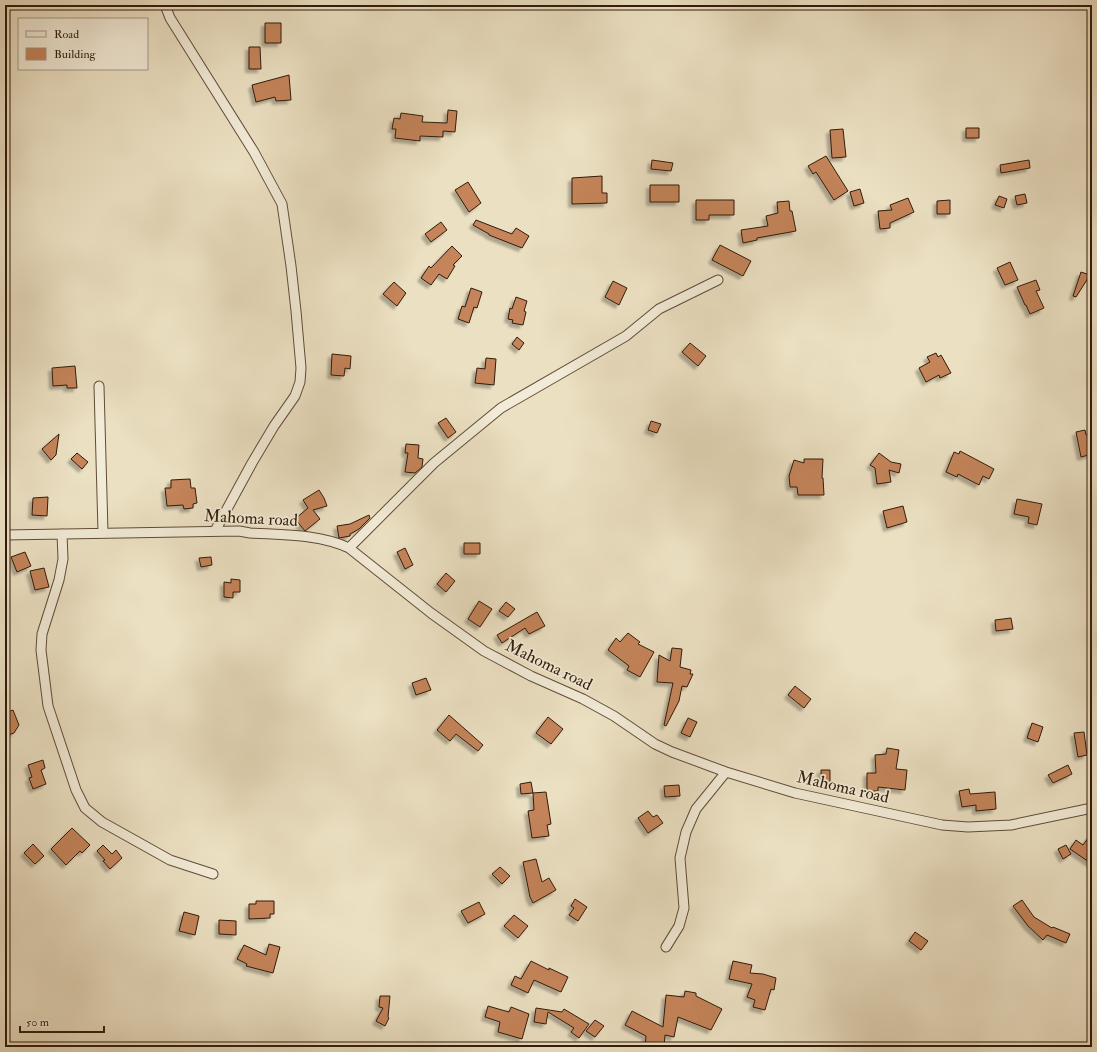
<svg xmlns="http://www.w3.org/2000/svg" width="1097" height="1052" font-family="'IM FELL Double Pica',serif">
	<defs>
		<filter id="shadow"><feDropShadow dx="-3.5" dy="3.5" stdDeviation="1" flood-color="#0004"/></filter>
	</defs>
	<rect width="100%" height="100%" fill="#ebe0c2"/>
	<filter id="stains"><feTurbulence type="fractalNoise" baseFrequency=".005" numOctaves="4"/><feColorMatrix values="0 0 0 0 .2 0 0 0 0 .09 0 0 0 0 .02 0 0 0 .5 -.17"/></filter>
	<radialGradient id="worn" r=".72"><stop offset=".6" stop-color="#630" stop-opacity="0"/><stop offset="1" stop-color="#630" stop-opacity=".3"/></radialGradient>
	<path fill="#c5845a" stroke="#311b0a" filter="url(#shadow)" d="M265,23H281V43H265Z
		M249,47H260L261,69H249Z
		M289,75L291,100L276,101L275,97L256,102L252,85Z
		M448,110L457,111L455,132L443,131V137L420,136V141L395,138L396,129H392L394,118L400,119L401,113L423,116L422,122L447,123Z
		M966,128H979V138H966Z
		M843,129L846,157L832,158L830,130Z
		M826,156L848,191L834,200L816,172L813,174L808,166Z
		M652,160L673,163L671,171L651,169Z
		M1029,160L1030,168L1001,173L1000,165Z
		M602,176V193H607V203L572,204V178Z
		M468,182L481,203L469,212L455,190Z
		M650,185H679V202H650Z
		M860,189L864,203L854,206L850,192Z
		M1025,194L1027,203L1017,205L1015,196Z
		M999,196L1007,199L1004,208L995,205Z
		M908,198L914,212L890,223V228L880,229L878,211L892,210L890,205Z
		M696,200H734V215H709V220H696Z
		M950,200V214H937V201Z
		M789,201L790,211H792L796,231L757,238V240L743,243L741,230L768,226L766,216L778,213L777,202Z
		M476,220L512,234L516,228L529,236L522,248L489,235V234L473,225Z
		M441,222L447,230L431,242L425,234Z
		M720,245L751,261L743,276L712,260Z
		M452,246L462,256L453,265L455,266L447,279L439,274L431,285L421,278L429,266L431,268Z
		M1010,262L1018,280L1005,285L997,268Z
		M1081,272L1090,275L1076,297L1073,296Z
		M1036,280L1040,290L1036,291L1044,308L1030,314L1026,305H1025L1017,287Z
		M613,281L627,288L619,305L605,297Z
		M394,282L406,293L397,306L383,294Z
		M471,288L482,292L477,308L474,307L469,323L458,319L462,306L465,307Z
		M516,297L527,301L524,311L526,312L523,325L512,323L513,320L508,319L510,308L512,309Z
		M517,337L524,343L519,350L512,344Z
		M690,343L706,356L698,366L682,352Z
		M936,353L938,357L941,355L951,373L940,378L939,375L926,382L919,368L930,362L927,357Z
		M332,354L351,356L350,369L345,368L344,376L331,375Z
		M486,358L496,359L494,385L475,383L477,368L485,369Z
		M75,366L77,388H67V385L53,386L52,368Z
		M446,418L456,432L448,438L438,423Z
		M651,421L661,424L657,433L648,430Z
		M1085,430L1086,435L1092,432V454L1081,457L1076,432Z
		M59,434L56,455L51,460L42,449Z
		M406,444L419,445L418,458L423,459L422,467L415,473L405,472L408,453H405Z
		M960,451L994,469L989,479L983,476L979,485L958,474L957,477L946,472L954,452L959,454Z
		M77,453L88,462L82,469L71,459Z
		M879,453L891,462L901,464L899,473L889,470L891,482L877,484L875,468L870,465Z
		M804,459H823L822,478H823L824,495H798L797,487H790L789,476L794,460L804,463Z
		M190,479L191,488H195L197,503L193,504V508L184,509L183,505L167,506L165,488H171V480Z
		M319,490L324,498L327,506L313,510L320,519L305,531L295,519L308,508L303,500Z
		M48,497L47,516L32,515L33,498Z
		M1017,499L1042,504L1037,525L1028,523L1029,517L1014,514Z
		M903,506L907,522L887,528L883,511Z
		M369,515L370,518L359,529L350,534V536L339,538L337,526L350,524Z
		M464,543H480V554H464Z
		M405,548L413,565L405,569L397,552Z
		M25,552L31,566L17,572L11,557Z
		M211,557L212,565L201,567L199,558Z
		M44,568L49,587L35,590L30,571Z
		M446,573L455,581L446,592L437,584Z
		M231,579L240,580V592H233V598L224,597V582L231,583Z
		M479,601L492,609L480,627L468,619Z
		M506,602L515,609L508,617L499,611Z
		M537,612L545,626L529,634L525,628L502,643L497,635Z
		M1011,618L1013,629L996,631L995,620Z
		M628,633L640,642L638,644L654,652L640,677L627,670L629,666L608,650L616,638L620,642Z
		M672,648L682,649L680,667L691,670L690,674H693L687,687L682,686L679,701L666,726L664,725L673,683L657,682L659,655L670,661Z
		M426,678L431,690L416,695L412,683Z
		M795,686L811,699L804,708L788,695Z
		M13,710L19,725L14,733L5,736V713Z
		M449,715L483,745L478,751L456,734L450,741L437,730Z
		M548,717L563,729L551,744L536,733Z
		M688,718L697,722L690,737L681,733Z
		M1032,723L1043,727L1038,742L1027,738Z
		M1084,732L1087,755L1078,757L1074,733Z
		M887,748L899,750L896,769L907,770L905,790L878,787V791H867V773H876L875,755L886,754Z
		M43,760L45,768L41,770L46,784L33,789L29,778L32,777L28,765Z
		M1068,765L1072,774L1053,783L1048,775Z
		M821,770H830V784L821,783Z
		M531,782L533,793L521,794L520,784Z
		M679,785L680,796L665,797L664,786Z
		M969,789L970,794L995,792L996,809L976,811V805L962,807L959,791Z
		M546,792L551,824L547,825L549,836L532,838L528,811L534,810L533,793Z
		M648,811L653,817L657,815L663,823L648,833L638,818Z
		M72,828L90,845L82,853L80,851L66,865L51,849Z
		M1092,833V864L1070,849L1076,840L1083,845Z
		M33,844L44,856L35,864L24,853Z
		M103,845L112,854L116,850L122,858L110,869L103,861L105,860L97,851Z
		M1066,845L1071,854L1063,859L1058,849Z
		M536,859L542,882L549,878L556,890L533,903L530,897L523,862Z
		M500,867L510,876L502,884L492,874Z
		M575,899L587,907L578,921L569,915L574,908L571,906Z
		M1022,900L1034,917L1052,928L1053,927L1070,934L1066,943L1047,935L1043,940L1028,926L1013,906Z
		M256,901H274V914H270V918L249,919V904H256Z
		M479,902L485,914L468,923L461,911Z
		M184,912L199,916L195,935L179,931Z
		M514,915L528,926L518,938L504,926Z
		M219,920L236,921V935L219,934Z
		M915,932L928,941L921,950L909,941Z
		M269,944L280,947L273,973L246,966L247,964L237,959L244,945L266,955Z
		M531,961L549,970V968L568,977L561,992L534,980L528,993L511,985L515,976L521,979Z
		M733,961L752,965L750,973L763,974L776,978L774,990L771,989L765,1010L753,1007L755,1000L747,997L752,984L729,979Z
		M685,991L696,993V996L722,1009L711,1030L678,1017L674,1037L665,1035L664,1047H645L646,1036L625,1025L632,1011L663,1027L666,995L684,997Z
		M380,996H390L388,1017L389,1018L385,1026L376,1021L383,1008L379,1007Z
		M488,1006L509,1012L511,1007L529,1014L522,1039L498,1032L500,1022L485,1017Z
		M536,1008L562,1012L564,1009L589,1024L579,1038L571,1032L574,1028L548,1012L546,1024L534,1022Z
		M595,1020L604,1026L595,1037L586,1031Z"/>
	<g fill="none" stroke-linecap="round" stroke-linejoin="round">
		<defs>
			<path id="street" d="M165,5L170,18L254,152L282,204L291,266L296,311L301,368L300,382L295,396L274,426L252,463L215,531
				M99,386L103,532
				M62,534L63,559L59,580L42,634L41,650L48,706L76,790L85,808L102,822L170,860L213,874
				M5,535L239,531L250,533C283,535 319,534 349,548L431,613L484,651L531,676L583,699L614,716L655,744L672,752L726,772L795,793L942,825L968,827L1011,825L1092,808
				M349,548L434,463L501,408L626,336L659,309L718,280
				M666,947L679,926L684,908L680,858L686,832L696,809L726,772"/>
		</defs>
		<use href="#street" stroke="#604c38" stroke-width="11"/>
		<use href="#street" stroke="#f2ebd7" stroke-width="9"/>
	</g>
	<g text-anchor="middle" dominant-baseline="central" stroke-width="3.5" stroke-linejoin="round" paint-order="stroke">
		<g font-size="17" fill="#311b0a" stroke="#f2ebd7">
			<text transform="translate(251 518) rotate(3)">Mahoma road</text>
			<text transform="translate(549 665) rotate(26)">Mahoma road</text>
			<text transform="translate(843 787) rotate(13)">Mahoma road</text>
		</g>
	</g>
	<rect width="1097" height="1052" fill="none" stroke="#ebe0c2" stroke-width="20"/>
	<rect x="6" y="6" width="1085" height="1040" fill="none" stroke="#311b0a" stroke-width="2"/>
	<rect x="10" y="10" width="1077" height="1032" fill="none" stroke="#311b0a"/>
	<rect x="18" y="18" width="130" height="52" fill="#f2ebd7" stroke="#a59885"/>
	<rect x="26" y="31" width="20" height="6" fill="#f2ebd7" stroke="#a59885"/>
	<text x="54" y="38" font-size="12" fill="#311b0a">Road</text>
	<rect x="26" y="48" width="20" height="12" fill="#c5845a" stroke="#a59885"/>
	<text x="54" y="58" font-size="12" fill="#311b0a">Building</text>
	<path d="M20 1026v6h84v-6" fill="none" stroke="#311b0a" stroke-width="2"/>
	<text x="26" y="1026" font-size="12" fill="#311b0a" stroke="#f2ebd7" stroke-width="3" paint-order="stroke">50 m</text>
	<rect width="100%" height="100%" filter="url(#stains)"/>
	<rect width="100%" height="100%" fill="url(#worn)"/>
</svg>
